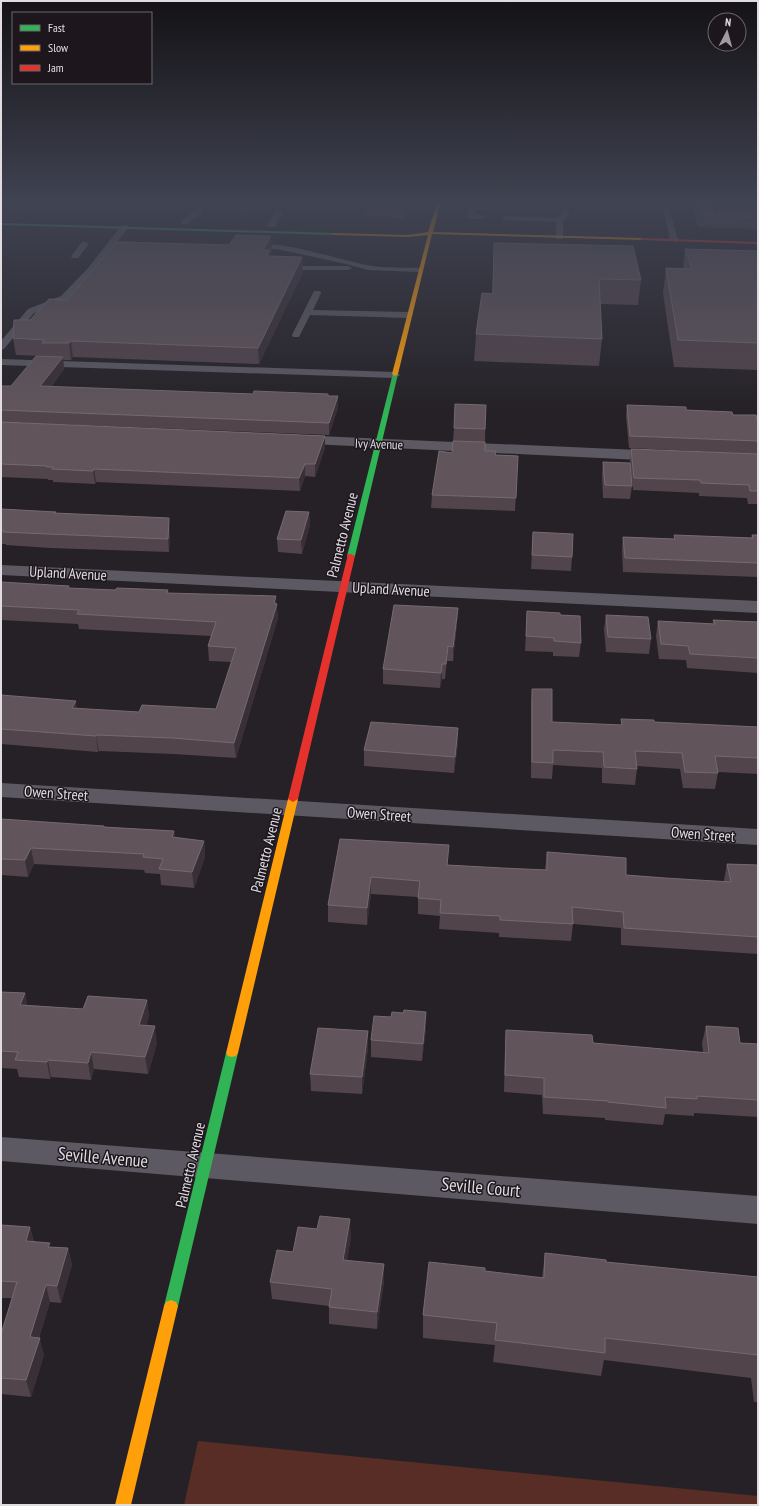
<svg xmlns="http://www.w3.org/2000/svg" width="759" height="1506" font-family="'PT Sans Narrow',sans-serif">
	<rect width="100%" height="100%" fill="#252126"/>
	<path fill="#572d26" d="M198,1441L758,1496V1505H184Z"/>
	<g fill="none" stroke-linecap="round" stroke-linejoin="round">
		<path fill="#5c5962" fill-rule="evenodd" d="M197,202H203L206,204L199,216L193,218L188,224H182L181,222C187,215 194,212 199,205L197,203Z
			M436,202H477L475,215H483L487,217L483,219H468L467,217L470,205L439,204Z
			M562,202H568L569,215L563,221V239H557L556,237V222L505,220L501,218L505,216L557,218L561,214Z
			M662,202H668L678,240L677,242H674L670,240Z
			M707,202H713L718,219L758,220V224L712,223Z
			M276,210H279L283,212L275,227H269L268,225Z
			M122,225H128L129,227L118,241L136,242H139V246L114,245L94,272L67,300L34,313L4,349L1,350V341L28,309L61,296L88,268Z
			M82,242H85L89,244L78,258H72L71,256Z
			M249,245C280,239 336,259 367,265C384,269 403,267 420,268L424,270L420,272L368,270L346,264L277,249H249Z
			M281,262L301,266H348L352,268L348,270H301L280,267L279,265Z
			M314,291H320L321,293L313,310L409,312L413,315L409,318L310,315L299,337H293L292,335Z
			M1,359L395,372L400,375L395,378L1,365Z"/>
		<path fill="#5c5962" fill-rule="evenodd" d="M296,435L661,451L667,453L669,456L667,459L661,461L291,443L288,440L291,437Z
			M1,565L758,601V613L1,575Z
			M1,783L758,829V845L1,797Z
			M1,1137L758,1196V1224L1,1161Z"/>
		<path fill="#30b455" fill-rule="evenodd" d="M1,223L334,233L336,234L334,235L1,225Z
			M393,373L398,374L355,556L351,558L347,556Z
			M232,1049L236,1050L238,1053L178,1306L176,1310L171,1312L166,1310L164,1306L226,1053L228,1050Z"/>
		<path fill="#ff9f0a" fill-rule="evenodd" d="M437,202H441L433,232L642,238L644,239L642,240L432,234L398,374L395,376L392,374L428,235L408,237L334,235L332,234L334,233L408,235L428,232Z
			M293,796L298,799L238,1053L236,1056L232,1057L228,1056L226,1053L288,799Z
			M171,1300L176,1302L178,1306L131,1505H115L164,1306L166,1302Z"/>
		<path fill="#e5322d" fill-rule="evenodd" d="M642,238L758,242V244L640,240Z
			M348,554H351L355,556L298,799L293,802L288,799Z"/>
	</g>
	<path fill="#52444b" d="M221,202H262L254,215V213L221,212Z
		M365,202H410L404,221L394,217L365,216Z
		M478,202H502L501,211L478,210Z
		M691,202H710L713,213H718L714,202H758V229L698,227Z
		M494,243L641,280L638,305L600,304L602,339L599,366L474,361L476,334L492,294Z
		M685,249L758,251V370L674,367L663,293L666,268L683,269Z
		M272,251L270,254V256L302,257L303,272L259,364L73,357L71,360H63L64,369L51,387L253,394L328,396L338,408L329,435L1,422V386H11L44,356L16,355L13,338L30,320L67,300Z
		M486,405L485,442L453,441L454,428Z
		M627,405L733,415L758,422V454L629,448L626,416Z
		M1,422L325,436V448L315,477L305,476L300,491L96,482L95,484L53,482V480H48V479L1,477Z
		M631,449L758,454V504H748L747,498L699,496V493L633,490L630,461Z
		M485,451L496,455L518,456L515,511L431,508L432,495L452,453Z
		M603,462L632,486L630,499L603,498L602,475Z
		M1,509L56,513L170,532L169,552L50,548L6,545V544H1Z
		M309,512L310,525L302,554L278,552L277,539Z
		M533,532L572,557L571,571L531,569Z
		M674,535L751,538L752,535H758V577L623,572L622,550L623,537L674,539Z
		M1,582L69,586V588L168,593L276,604L278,618L236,758L174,754L99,751L98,752L1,744V695L77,709L139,712L216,709L231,662L209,661L208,646L211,636L79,629L78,624L1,620Z
		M458,608L457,623L453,661H447L445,679H442L440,688L383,684V669Z
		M527,611L560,615L581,643L579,657L553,656V652L525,651Z
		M606,615L651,639L649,654L606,652L604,629Z
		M713,620L758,622V673L687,668L686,660L659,659L656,636L658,621L713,624Z
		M532,689L552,722L621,725V719L654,722L758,727V774L718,772L715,789L683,788L680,769L637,766V769L635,785L602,783V768L553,765L552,779L531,778V704Z
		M458,728V744L454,773L364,766V750Z
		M1,819L104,827L174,831L175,838L204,841L205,857L194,888L161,885L160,874L145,873L144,870L34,864L28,877L1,875Z
		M340,839L448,865L502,868L545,870L547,852L626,875L665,878L724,882V880L727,864L758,865V954L621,945V928L573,924L571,941L499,937V933L439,929L440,916L418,914V897L371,894L367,925L328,922V905Z
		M1,992L25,993L27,1005L83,1009L147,1000L149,1017L146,1026L157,1043L148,1074L94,1069L91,1080L51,1077L50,1079L19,1077L17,1069L1,1068Z
		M426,1012V1028L422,1061L371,1057V1040L391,1017Z
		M706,1026L740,1043L758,1044V1117L694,1113V1116L665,1114L663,1125L605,1120V1118L543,1114L542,1095L504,1092L505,1047L506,1030L593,1043L703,1052L702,1043Z
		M368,1031V1048L362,1094L311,1091L310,1074Z
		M1,1225L30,1227L34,1242L51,1247L68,1248L72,1265L61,1303L50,1302L39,1338L44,1355L31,1397L1,1394V1334L12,1298H1Z
		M351,1237L347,1260L384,1281L377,1329L329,1324V1306L272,1299L270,1282L293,1252Z
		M545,1253L606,1262L758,1277V1402H754L751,1378L604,1360L601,1376L493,1362L495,1345L423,1338V1315L485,1271L542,1278Z"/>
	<path fill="#392f36" d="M253,202H262L254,215Z
		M405,202H410L404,221V205Z
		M271,236L272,251L270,254L271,265L263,250Z
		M302,257L303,272L259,364L258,348Z
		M71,341L73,357L71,360L69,343Z
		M63,357L64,369L42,398L40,386Z
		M338,396V408L329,435V423Z
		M325,436V448L315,477V464Z
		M305,464V476L300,491L299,478Z
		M94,469L96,482L95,484L93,471Z
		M309,512L310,525L302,554L301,540Z
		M169,518L170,532L169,552L168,539Z
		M276,596L278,618L236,758L234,743Z
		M458,608L457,623L453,661V647Z
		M448,646L447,661L445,679L446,664Z
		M442,664V679L440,688L441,673Z
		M76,701L78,716L72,708Z
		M458,728V744L454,773L455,757Z
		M96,735L99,751L98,752L96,736Z
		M174,831L176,847L172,837Z
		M204,841L205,857L194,888L192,872Z
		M449,845L448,861L446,881L447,865Z
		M31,848L34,864L28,877L25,860Z
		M371,877V894L367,925V908Z
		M25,993L28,1010L20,1005Z
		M147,1000L149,1017L141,1042L139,1025Z
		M426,1012V1028L422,1061L423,1044Z
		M155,1026L157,1043L148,1074L145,1057Z
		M368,1031V1048L362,1094V1077Z
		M91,1052L94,1069L91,1080L88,1063Z
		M48,1060L51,1077L50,1079L47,1062Z
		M350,1219L351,1237L344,1277L343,1260Z
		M30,1227L34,1244L26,1241Z
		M68,1248L72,1265L61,1303L57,1286Z
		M384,1264V1281L377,1329V1312Z
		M46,1285L50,1302L34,1354L30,1337Z
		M40,1338L44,1355L31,1397L26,1380Z"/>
	<path fill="#61555b" stroke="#756a70" d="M398,202H405L404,205Z
		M696,202H710L713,213L758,214V217L700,215Z
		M719,202H758V207L721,206Z
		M236,235L271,236L263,250H270L267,256L302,257L258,348L71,341L69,343H42L45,340L13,338L14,320H30L49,299L67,300L117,242L229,245Z
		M494,243L633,246L641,280L599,279L602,339L476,334L482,293L493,294Z
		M685,249L758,251V343L678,340L666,268L692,269Z
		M36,356L63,357L40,386L253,394L254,391L328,394V396H338L329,423L1,410V386H11Z
		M455,404L486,405L485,429L454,428Z
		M627,405L686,407V410L732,412L733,415H756L758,422V441L630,436Z
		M1,422L325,436L315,464H305L299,478L94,469L93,471L52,469L53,467H47V466L1,464Z
		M453,441L485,442V451H496L495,455L518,456L516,498L432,495L439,451L452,453Z
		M631,449L758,454V491H750L749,485L701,483L700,480L634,478Z
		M603,462L630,463L632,486L605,485Z
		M1,509L56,512L54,513L169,518L168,539L48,534L3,532L4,530H1Z
		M286,511L309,512L301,540L277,539Z
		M533,532L573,534L572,557L532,555Z
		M674,535L753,538L752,535H758V563L625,558L623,537L675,539Z
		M1,582L69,586L68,588L115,590L117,588L168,590L167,593L276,596L274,603L277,604L234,743L173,738L96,735V736L1,729V695L76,701L72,708L139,712L142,705L216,709L236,648L208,646L216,622L77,614L79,610L1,606Z
		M394,605L458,608L453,647L448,646L446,664H442L441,673L383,669Z
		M527,611L560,613V615L580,616L581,643L554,641V638L526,636Z
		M606,615L648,617L651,639L608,637Z
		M713,620L758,622V658L690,654L688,646L661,644L658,621L715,624Z
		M532,689H552V722L622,725L621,719L654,720V722L758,727V758L715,756L718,773L685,772L682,753L635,751L637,769L604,767L603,752L553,750V763L532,762Z
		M371,722L458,728L455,757L364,750Z
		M1,819L104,826V827L174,831L172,837L204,841L192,872L159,869L163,859L143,857L144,854L31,848L25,860L1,859Z
		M340,839L449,845L447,865L502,868L547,870V852L626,858V875L665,878L731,882L727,864L758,865V937L624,928L623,912L572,907L573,924L500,920V916L440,913L441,900L418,898L420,881L371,877L367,908L328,905Z
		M1,992L25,993L20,1005L83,1009L88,996L147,1000L139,1025L155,1026L145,1057L91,1052L88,1063L48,1060L47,1062L15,1060L18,1052L1,1051Z
		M404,1010L426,1012L423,1044L371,1040L374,1016L391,1017L392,1012L403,1013Z
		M706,1026L738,1028L740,1043L758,1044V1100L697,1096V1099L665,1097L666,1108L608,1102V1101L544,1097V1078L505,1075L506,1030L592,1035L593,1043L709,1053Z
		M318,1028L368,1031L362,1077L310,1074Z
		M320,1216L350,1219L343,1260L384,1264L377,1312L329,1307L332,1289L270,1282L277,1250L293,1252L298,1227L317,1229Z
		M1,1225L30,1227L26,1241L50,1243L48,1247L68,1248L57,1286L46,1285L30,1337L40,1338L26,1380L1,1378V1334L17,1282L1,1281Z
		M545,1253L606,1260V1262L758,1277V1359V1355L605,1338V1353L495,1340L497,1323L423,1315L429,1262L485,1268V1271L544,1278Z"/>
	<linearGradient id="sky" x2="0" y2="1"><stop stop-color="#141215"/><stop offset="0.49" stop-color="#404352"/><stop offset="1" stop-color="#404352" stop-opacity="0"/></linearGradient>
	<rect width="759" height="413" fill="url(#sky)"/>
	<g text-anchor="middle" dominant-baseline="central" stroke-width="3" stroke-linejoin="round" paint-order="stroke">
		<g font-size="13" fill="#e0dce0" stroke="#1d171d">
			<text transform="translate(379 444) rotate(2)">Ivy Avenue</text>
		</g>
		<g font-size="15" fill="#e0dce0" stroke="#1d171d">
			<text transform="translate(342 535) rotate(-76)">Palmetto Avenue</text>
			<text transform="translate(68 573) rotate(3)">Upland Avenue</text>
			<text transform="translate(391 589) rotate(3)">Upland Avenue</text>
			<text transform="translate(56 793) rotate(4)">Owen Street</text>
			<text transform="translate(379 814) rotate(4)">Owen Street</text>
			<text transform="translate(703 834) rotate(4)">Owen Street</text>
			<text transform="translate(266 850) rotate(-76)">Palmetto Avenue</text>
			<text transform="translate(190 1165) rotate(-77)">Palmetto Avenue</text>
		</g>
		<g font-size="18" fill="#e0dce0" stroke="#1d171d">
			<text transform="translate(103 1157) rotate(5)">Seville Avenue</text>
			<text transform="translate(481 1187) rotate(5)">Seville Court</text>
		</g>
	</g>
	<rect width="759" height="1506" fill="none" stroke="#e0dce0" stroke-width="4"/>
	<rect x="12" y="12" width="140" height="72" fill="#1d171d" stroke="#6b666b"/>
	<rect x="20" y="25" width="20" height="6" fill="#30b455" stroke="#6b666b"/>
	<text x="48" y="32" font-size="12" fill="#e0dce0">Fast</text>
	<rect x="20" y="45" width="20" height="6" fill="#ff9f0a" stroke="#6b666b"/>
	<text x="48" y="52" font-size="12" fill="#e0dce0">Slow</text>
	<rect x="20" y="65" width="20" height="6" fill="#e5322d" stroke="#6b666b"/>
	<text x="48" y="72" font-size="12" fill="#e0dce0">Jam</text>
	<g transform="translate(727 32) rotate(6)"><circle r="19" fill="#1d171d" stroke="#6b666b"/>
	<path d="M0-3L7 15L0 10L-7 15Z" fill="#9f9b9f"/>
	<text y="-6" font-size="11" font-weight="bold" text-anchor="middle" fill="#e0dce0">N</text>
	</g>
</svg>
